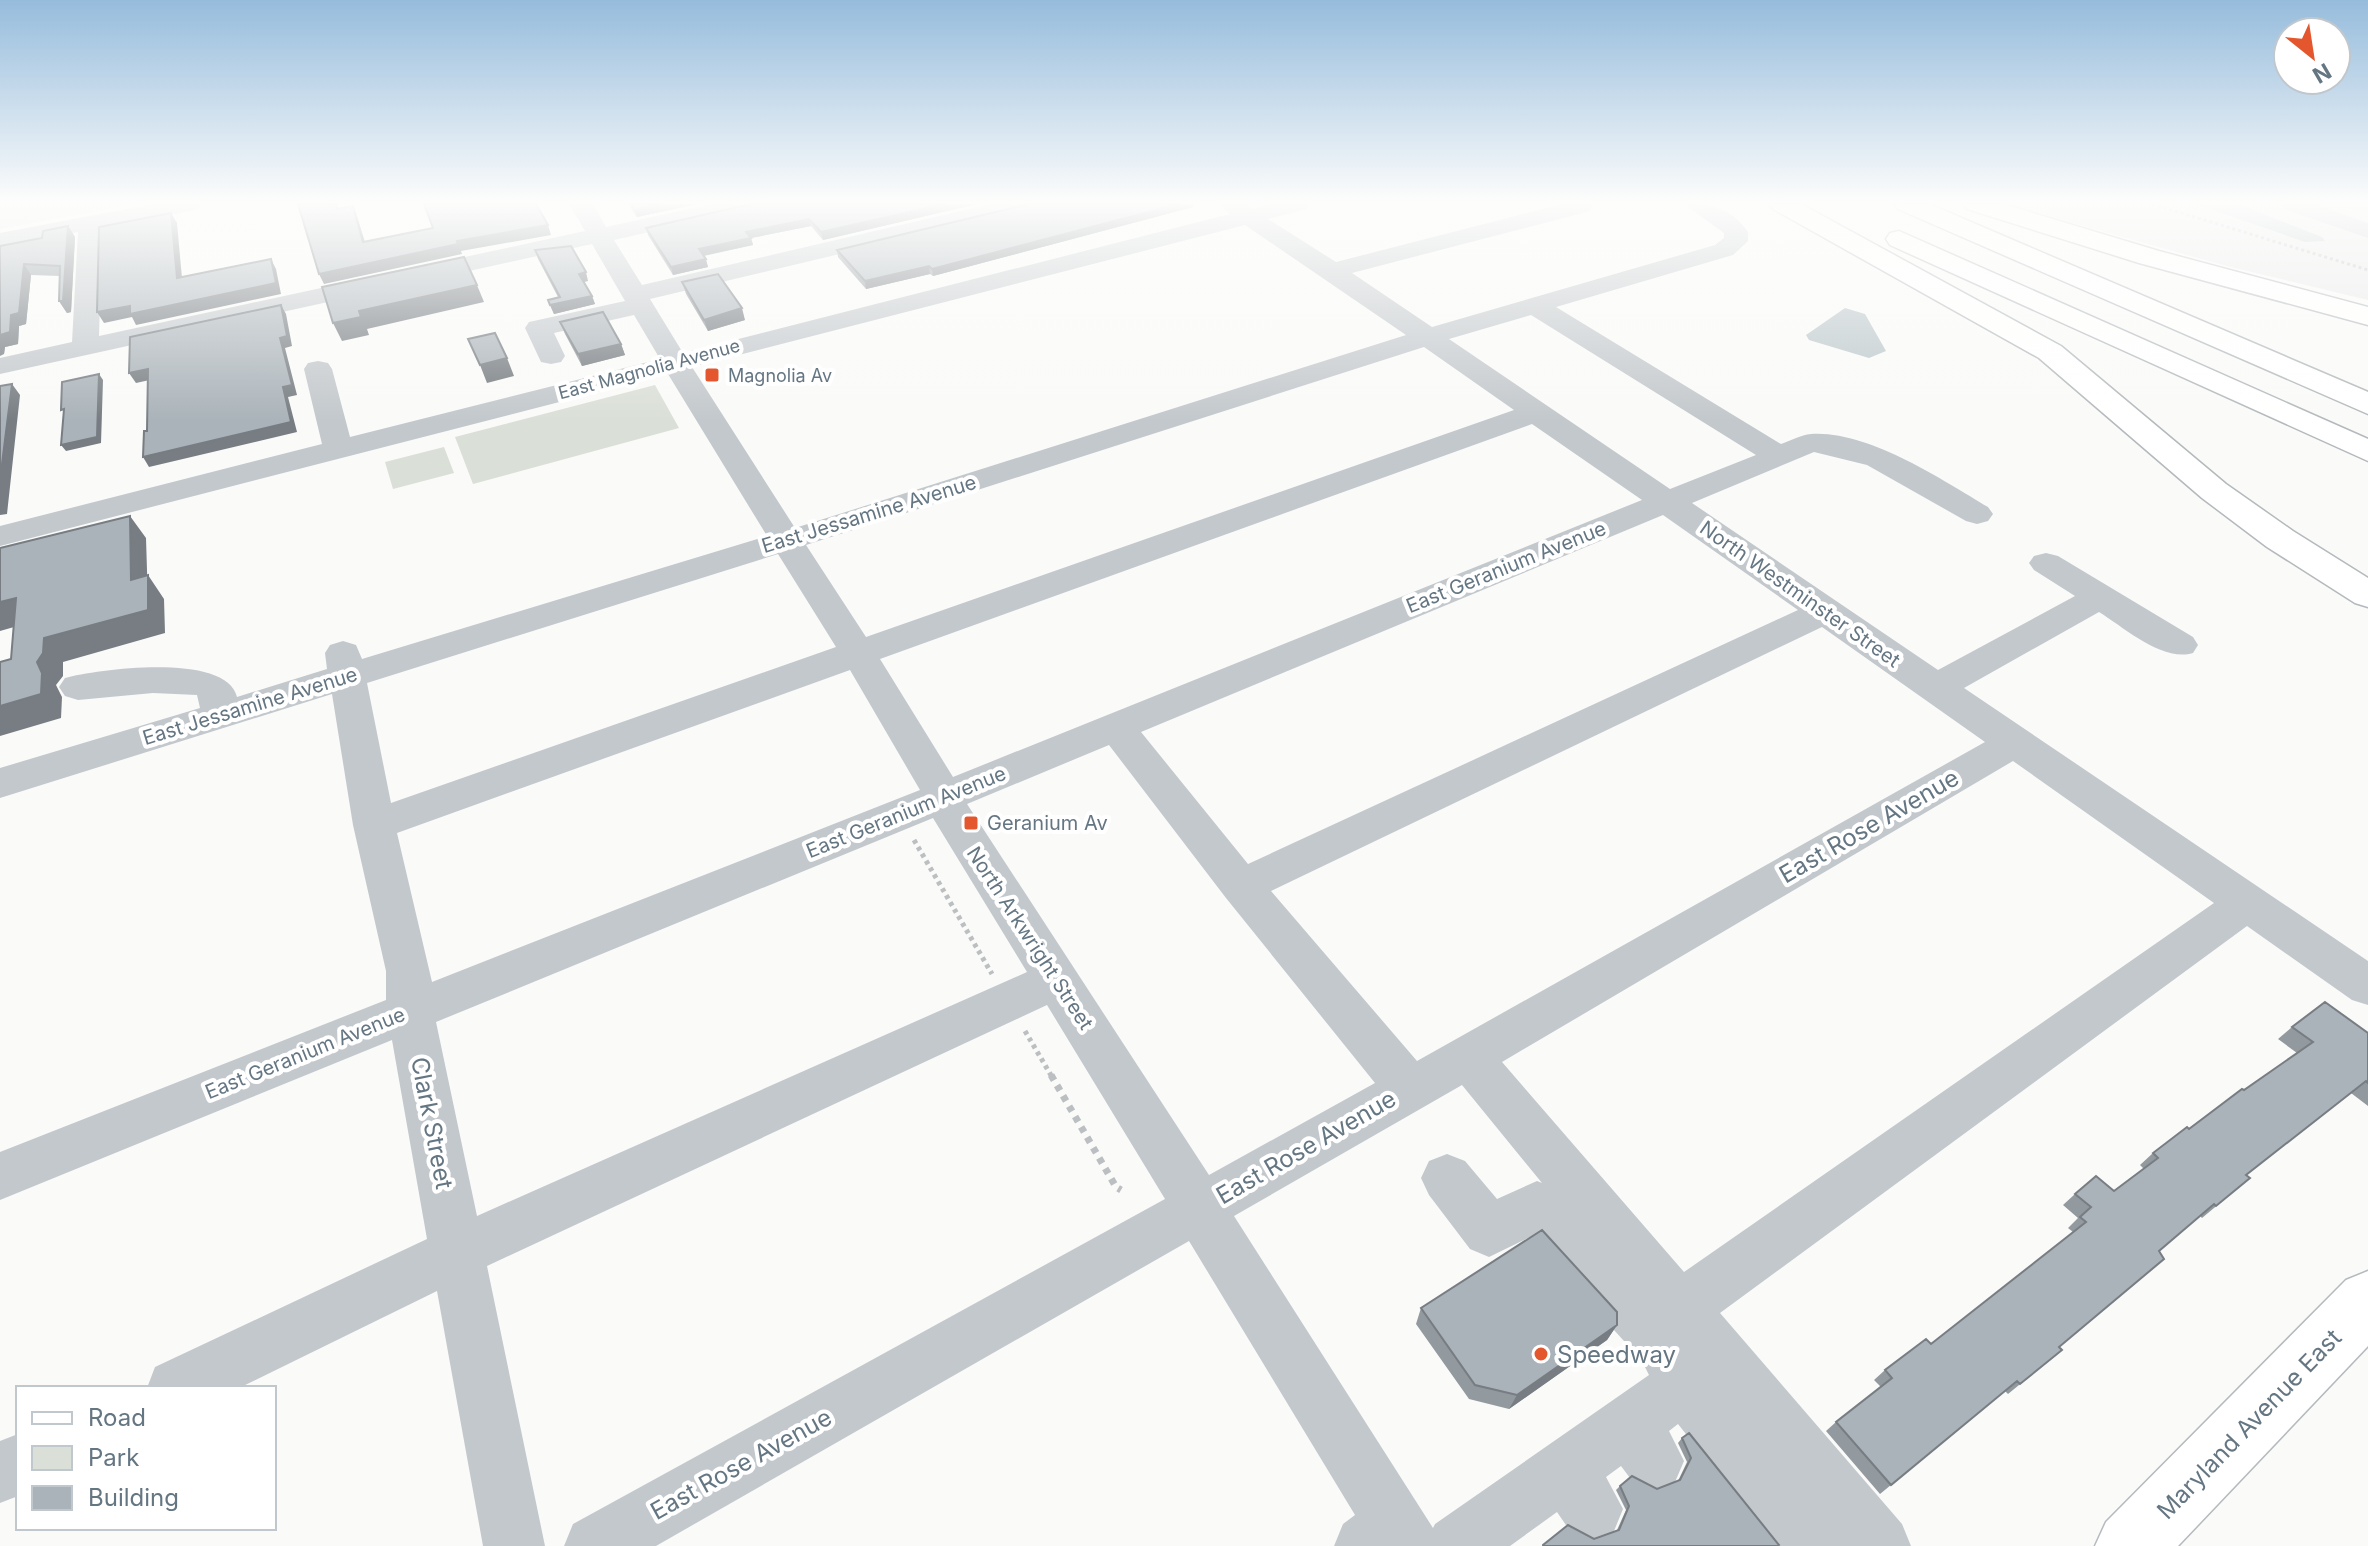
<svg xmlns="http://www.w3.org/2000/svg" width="2368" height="1546" font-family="Inter,sans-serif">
	<rect width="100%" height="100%" fill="#fafaf8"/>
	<path fill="#e8e9e9" d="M0,204H135L0,229Z
		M2005,204H2368V300L2223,265Z"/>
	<path fill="#dadfd7" d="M655,385L679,428L473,484L455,437Z
		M444,447L454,473L393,489L385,462Z"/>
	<path fill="#bbc7cb" d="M2196,204H2238L2322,237L2325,241L2305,242Z
		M1845,308L1865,314L1886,351L1869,358L1809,340L1806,335Z"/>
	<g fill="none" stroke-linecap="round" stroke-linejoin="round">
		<defs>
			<path id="major" d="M2368,1271V1346L2178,1546H2095L2106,1522L2346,1280Z"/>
			<path id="highway" d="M1769,204H1801L2061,346L2226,484L2293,531L2368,578V607L2355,603L2267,547L2202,498L2039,358L1773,209Z
				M1894,204H1929L2368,392V414L1898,209Z
				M1963,204H2003L2159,251L2368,307V325L2139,263L1967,209Z
				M1899,231L2368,439V461L1890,245L1886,239L1890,233Z"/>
		</defs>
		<use href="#major" stroke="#b5babe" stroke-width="3"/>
		<use href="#highway" stroke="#b4b9bd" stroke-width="3"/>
		<path stroke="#bbbfc2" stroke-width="3" stroke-dasharray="3 3" stroke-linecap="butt" d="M2152,204L2368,270"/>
		<path stroke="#bbbfc2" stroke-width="5" stroke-dasharray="4 4" stroke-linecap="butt" d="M914,840L992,974
			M1025,1031L1052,1077"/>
		<path stroke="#bbbfc2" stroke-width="7" stroke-dasharray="6 6" stroke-linecap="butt" d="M1051,1075L1116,1187L1121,1190"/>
		<path fill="#c3c8cc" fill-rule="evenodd" d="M153,204H201L198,209L190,211L102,228L99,336L585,231L569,204H593L606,227L712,204H755L752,209L614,240L642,285L991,204H1032L1029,209L1021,211L650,299L683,353L1230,214L1219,204H1246L1253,209L1270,204H1309L1306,209L1268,219L1336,262L1562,204H1592L1590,211L1352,273L1432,327L1715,245L1724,238V233L1684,204C1712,204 1730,207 1748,232V241L1733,255L1556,307L1781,444C1790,441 1801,435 1811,434C1867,430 1941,479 1988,507L1993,514L1988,521L1977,524L1966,521L1867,465L1814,452L1692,503L1938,670L2075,596L2034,570L2029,563L2034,556L2046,553L2058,556L2193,637L2198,645L2193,653C2162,662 2125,628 2099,612L1964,688L2368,961V1005L2352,1000L2247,926L1720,1313L1902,1524L1911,1546H1775L1678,1424L1669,1431L1684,1461L1675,1482L1654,1491L1633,1482L1621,1466L1606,1477L1623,1509L1614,1531L1592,1540L1570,1531L1557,1512L1510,1546H1334L1343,1524L1355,1515L1189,1241L656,1546H564L573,1524L1165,1199L1047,1005L487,1266L545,1546H483L437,1291L239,1388H147L155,1367L427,1239L392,1040L0,1200V1152L386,1000V971L353,825L332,694L0,798V768L200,708L197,695L153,693L78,700L65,696L59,687L65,678C98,669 227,652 237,697L327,669L325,653L330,645L343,641L356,645L362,659L767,536L668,374L0,546V526L322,444L304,369L308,363L318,361L328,363L332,369L350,437L660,359L634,315L554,333L565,356L561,362L551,364L541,362L525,328L529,322L625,301L592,244L0,374V358L72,342L78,232L0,247V233ZM1245,225L1406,335L795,528L692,367ZM1531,315L1756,455L1670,489L1449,339ZM1424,347L1514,410L866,637L806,545ZM1532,424L1642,500L953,777L880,659ZM1663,515L1798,610L1248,864L1141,732ZM778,554L836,647L391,803L367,683ZM1822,627L1985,742L1417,1061L1271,891ZM850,670L920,790L432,982L397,833ZM1109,745L1226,898L1375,1083L1209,1175L967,804ZM2013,761L2214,903L1684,1272L1502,1062ZM933,818L1027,972L477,1216L436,1022ZM1462,1085L1542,1183L1537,1181L1497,1199L1465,1161L1447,1154L1429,1161L1421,1178L1429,1195L1470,1249L1489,1257L1530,1237L1642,1361L1649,1375L1435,1524L1433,1528L1234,1216Z
			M2281,204H2314L2368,223V238L2284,209Z
			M18,1434V1496L0,1503V1441Z"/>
		<use href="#major" fill="#fff" fill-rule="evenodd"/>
		<use href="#highway" fill="#fff" fill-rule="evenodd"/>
	</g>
	<path fill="#929a9f" d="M628,204H697L637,217Z
		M751,204H977L823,240L811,226L751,238L753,245L704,256L708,267L673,275L648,235L646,228Z
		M1029,204H1193V207L933,276L930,274L866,289L838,257L837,250Z
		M68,226L75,237L71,312L67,313L59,301L60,276L31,275L26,324L19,326L18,344L5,347L4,354L0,246L42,238Z
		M535,250L588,281L584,282L592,296L595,304L554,314L548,300L558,297L538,259Z
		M682,282L745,320L708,331L686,294Z
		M560,322L621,344L625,355L582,366L565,334Z
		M2292,1027L2368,1033V1106L2351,1093L2299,1133L2246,1175L2250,1178L2202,1218L2200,1216L2159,1251L2059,1347L2062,1350L2008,1394L2005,1391L1880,1494L1826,1431L1836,1422L1881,1387L1874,1380L1885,1370L1931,1344L2073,1232L2068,1228L2078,1218L2063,1205L2075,1194L2114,1191L2144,1169L2140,1165L2153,1153L2297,1053L2278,1039Z
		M1421,1308L1617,1325L1607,1340L1509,1409L1469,1399L1416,1324Z
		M1682,1438L1778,1546H1542L1543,1545L1594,1539L1617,1530L1626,1510L1616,1490L1620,1486L1657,1489L1678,1481L1687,1462L1678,1443Z"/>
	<path fill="#777d82" d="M662,204H697L637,217L635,210Z
		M945,204H977L823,240L821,232Z
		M1179,204H1193V207L933,276L932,269Z
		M353,206L357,216L368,252L363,242Z
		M171,213L177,223L183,289L177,278Z
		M809,219L811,226L751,238L753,245L701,256L699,249L746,232Z
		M548,225L551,235L461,251L462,254L324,284L319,274L457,241Z
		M68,226L75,237L71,312L67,313L59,301Z
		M271,259L276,269L281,294L136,325L132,317L104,323L97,312Z
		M706,259L708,267L673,275L671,267Z
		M24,264L31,275L26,324L19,326L18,344L5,347L4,354L0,356V335L11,315Z
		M929,266L930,274L866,289L865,281Z
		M586,272L588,281L582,282L579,274Z
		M477,285L484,302L367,329L369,335L342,341L333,323L359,311Z
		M592,296L595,304L554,314L550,305Z
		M281,305L286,314L292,346L285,348L297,395L288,397L297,432L149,467L143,457L283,387L280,338Z
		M742,308L745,320L708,331L704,320Z
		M621,344L625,355L582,366L578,354Z
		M507,358L514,376L487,383L480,365Z
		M148,369L154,379L136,383L129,373Z
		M99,374L103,380L101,443L66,451L61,445Z
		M12,384L20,395L7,514L0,515V480Z
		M130,516L146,538L148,603L131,580Z
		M148,575L164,599L165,633L63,662V676L56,685L62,697L61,718L0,736V706L37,662L44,638Z
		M16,598L35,621L0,631V602Z
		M1617,1325L1607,1340L1509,1409L1517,1395Z"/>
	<path fill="#aab3b9" stroke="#777d82" stroke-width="2" d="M298,204H336L337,209L353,206L363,242L433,228L424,204H536L548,225L457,241L458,244L319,274Z
		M631,204H662L635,210Z
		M751,204H945L821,232L809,219L746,232L751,238L699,249L706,259L671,267L646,228Z
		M1029,204H1179L932,269L929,266L865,281L837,250Z
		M171,213L177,278L271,259L276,283L130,314V306L97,312L99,227Z
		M68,226L63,301H59L60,266L24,264L19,313L11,315L10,332L0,335V246L42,238L43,231Z
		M571,246L586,272L579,274L592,296L550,305L548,300L560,297L535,250Z
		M464,257L477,285L359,311L361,317L333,323L322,287Z
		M718,274L742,308L704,320L682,282Z
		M281,305L287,336L280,338L292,385L283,387L291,422L143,457L144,431H147L148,369L129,373L130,337Z
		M603,312L621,344L578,354L560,322Z
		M495,333L507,358L480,365L468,339Z
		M99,374L97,437L61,445L64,409L61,410L62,382Z
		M12,384L0,480V386Z
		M130,516L131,580L148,575V610L44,638L43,653L37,662L42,673L41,694L0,706V662L11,659L16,598L0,602V548Z
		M2325,1002L2368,1033V1083L2366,1081L2246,1175L2250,1178L2216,1206L2214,1204L2159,1251L2164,1259L2059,1347L2062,1350L2020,1384L2017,1381L1891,1485L1836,1422L1892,1378L1885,1370L1926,1339L1931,1344L2086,1222L2080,1217L2091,1207L2075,1194L2096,1176L2114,1191L2158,1158L2153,1153L2187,1127L2189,1129L2242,1089L2244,1090L2313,1042L2292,1027Z
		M1542,1230L1617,1312V1325L1517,1395L1475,1385L1421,1308Z
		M1689,1433L1779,1545L1778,1546H1543V1545L1568,1525L1594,1539L1619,1530L1629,1506L1620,1486L1632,1476L1657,1489L1680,1480L1691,1458L1682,1438Z"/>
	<linearGradient id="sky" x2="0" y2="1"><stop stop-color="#96bcdc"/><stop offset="0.48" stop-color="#fdfdfc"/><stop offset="1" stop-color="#fdfdfc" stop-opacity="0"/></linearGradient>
	<rect width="2368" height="421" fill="url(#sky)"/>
	<g fill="#e4572e" stroke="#fff" stroke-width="3">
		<rect x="704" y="367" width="16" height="16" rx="4"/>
		<rect x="963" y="815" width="16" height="16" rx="4"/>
		<circle cx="1541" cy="1354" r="8"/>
	</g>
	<g text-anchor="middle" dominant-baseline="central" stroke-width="8" stroke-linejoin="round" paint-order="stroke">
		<g font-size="18" fill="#657683" stroke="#fff">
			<text transform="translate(649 369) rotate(-15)">East Magnolia Avenue</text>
		</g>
		<g font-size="18" fill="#657683" stroke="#fff" text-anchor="start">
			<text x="728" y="375">Magnolia Av</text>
		</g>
		<g font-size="20" fill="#657683" stroke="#fff">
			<text transform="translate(869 514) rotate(-17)">East Jessamine Avenue</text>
			<text transform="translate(1506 567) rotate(-22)">East Geranium Avenue</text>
			<text transform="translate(1800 594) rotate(35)">North Westminster Street</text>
			<text transform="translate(250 706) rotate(-17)">East Jessamine Avenue</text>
			<text transform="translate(906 812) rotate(-22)">East Geranium Avenue</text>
			<text transform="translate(1030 938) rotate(57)">North Arkwright Street</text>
			<text transform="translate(305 1053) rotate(-22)">East Geranium Avenue</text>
		</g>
		<g font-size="20" fill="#657683" stroke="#fff" text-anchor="start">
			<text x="987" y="823">Geranium Av</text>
		</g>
		<g font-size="24" fill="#657683" stroke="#fff">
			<text transform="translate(1869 826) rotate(-30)">East Rose Avenue</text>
			<text transform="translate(432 1123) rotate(79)">Clark Street</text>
			<text transform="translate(1306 1147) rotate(-30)">East Rose Avenue</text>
			<text transform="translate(2249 1424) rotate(-46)">Maryland Avenue East</text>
			<text transform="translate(741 1464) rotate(-29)">East Rose Avenue</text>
		</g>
		<g font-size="24" fill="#657683" stroke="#fff" text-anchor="start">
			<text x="1557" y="1354">Speedway</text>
		</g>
	</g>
	<rect x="16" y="1386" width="260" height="144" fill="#ffffff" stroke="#c1c8cd" stroke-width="2"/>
	<rect x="32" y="1412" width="40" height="12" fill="#ffffff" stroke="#c1c8cd" stroke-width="2"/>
	<text x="88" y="1426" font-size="24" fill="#657683">Road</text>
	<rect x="32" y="1446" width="40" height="24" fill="#dadfd7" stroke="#c1c8cd" stroke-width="2"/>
	<text x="88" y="1466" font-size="24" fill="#657683">Park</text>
	<rect x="32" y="1486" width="40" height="24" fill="#aab3b9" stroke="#c1c8cd" stroke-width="2"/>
	<text x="88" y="1506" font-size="24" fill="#657683">Building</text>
	<g transform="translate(2312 56) rotate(150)"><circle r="38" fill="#ffffff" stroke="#c1c8cd" stroke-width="2"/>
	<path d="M0-6L14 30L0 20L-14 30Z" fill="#e4572e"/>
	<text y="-12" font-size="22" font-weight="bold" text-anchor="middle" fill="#657683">N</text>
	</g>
</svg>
